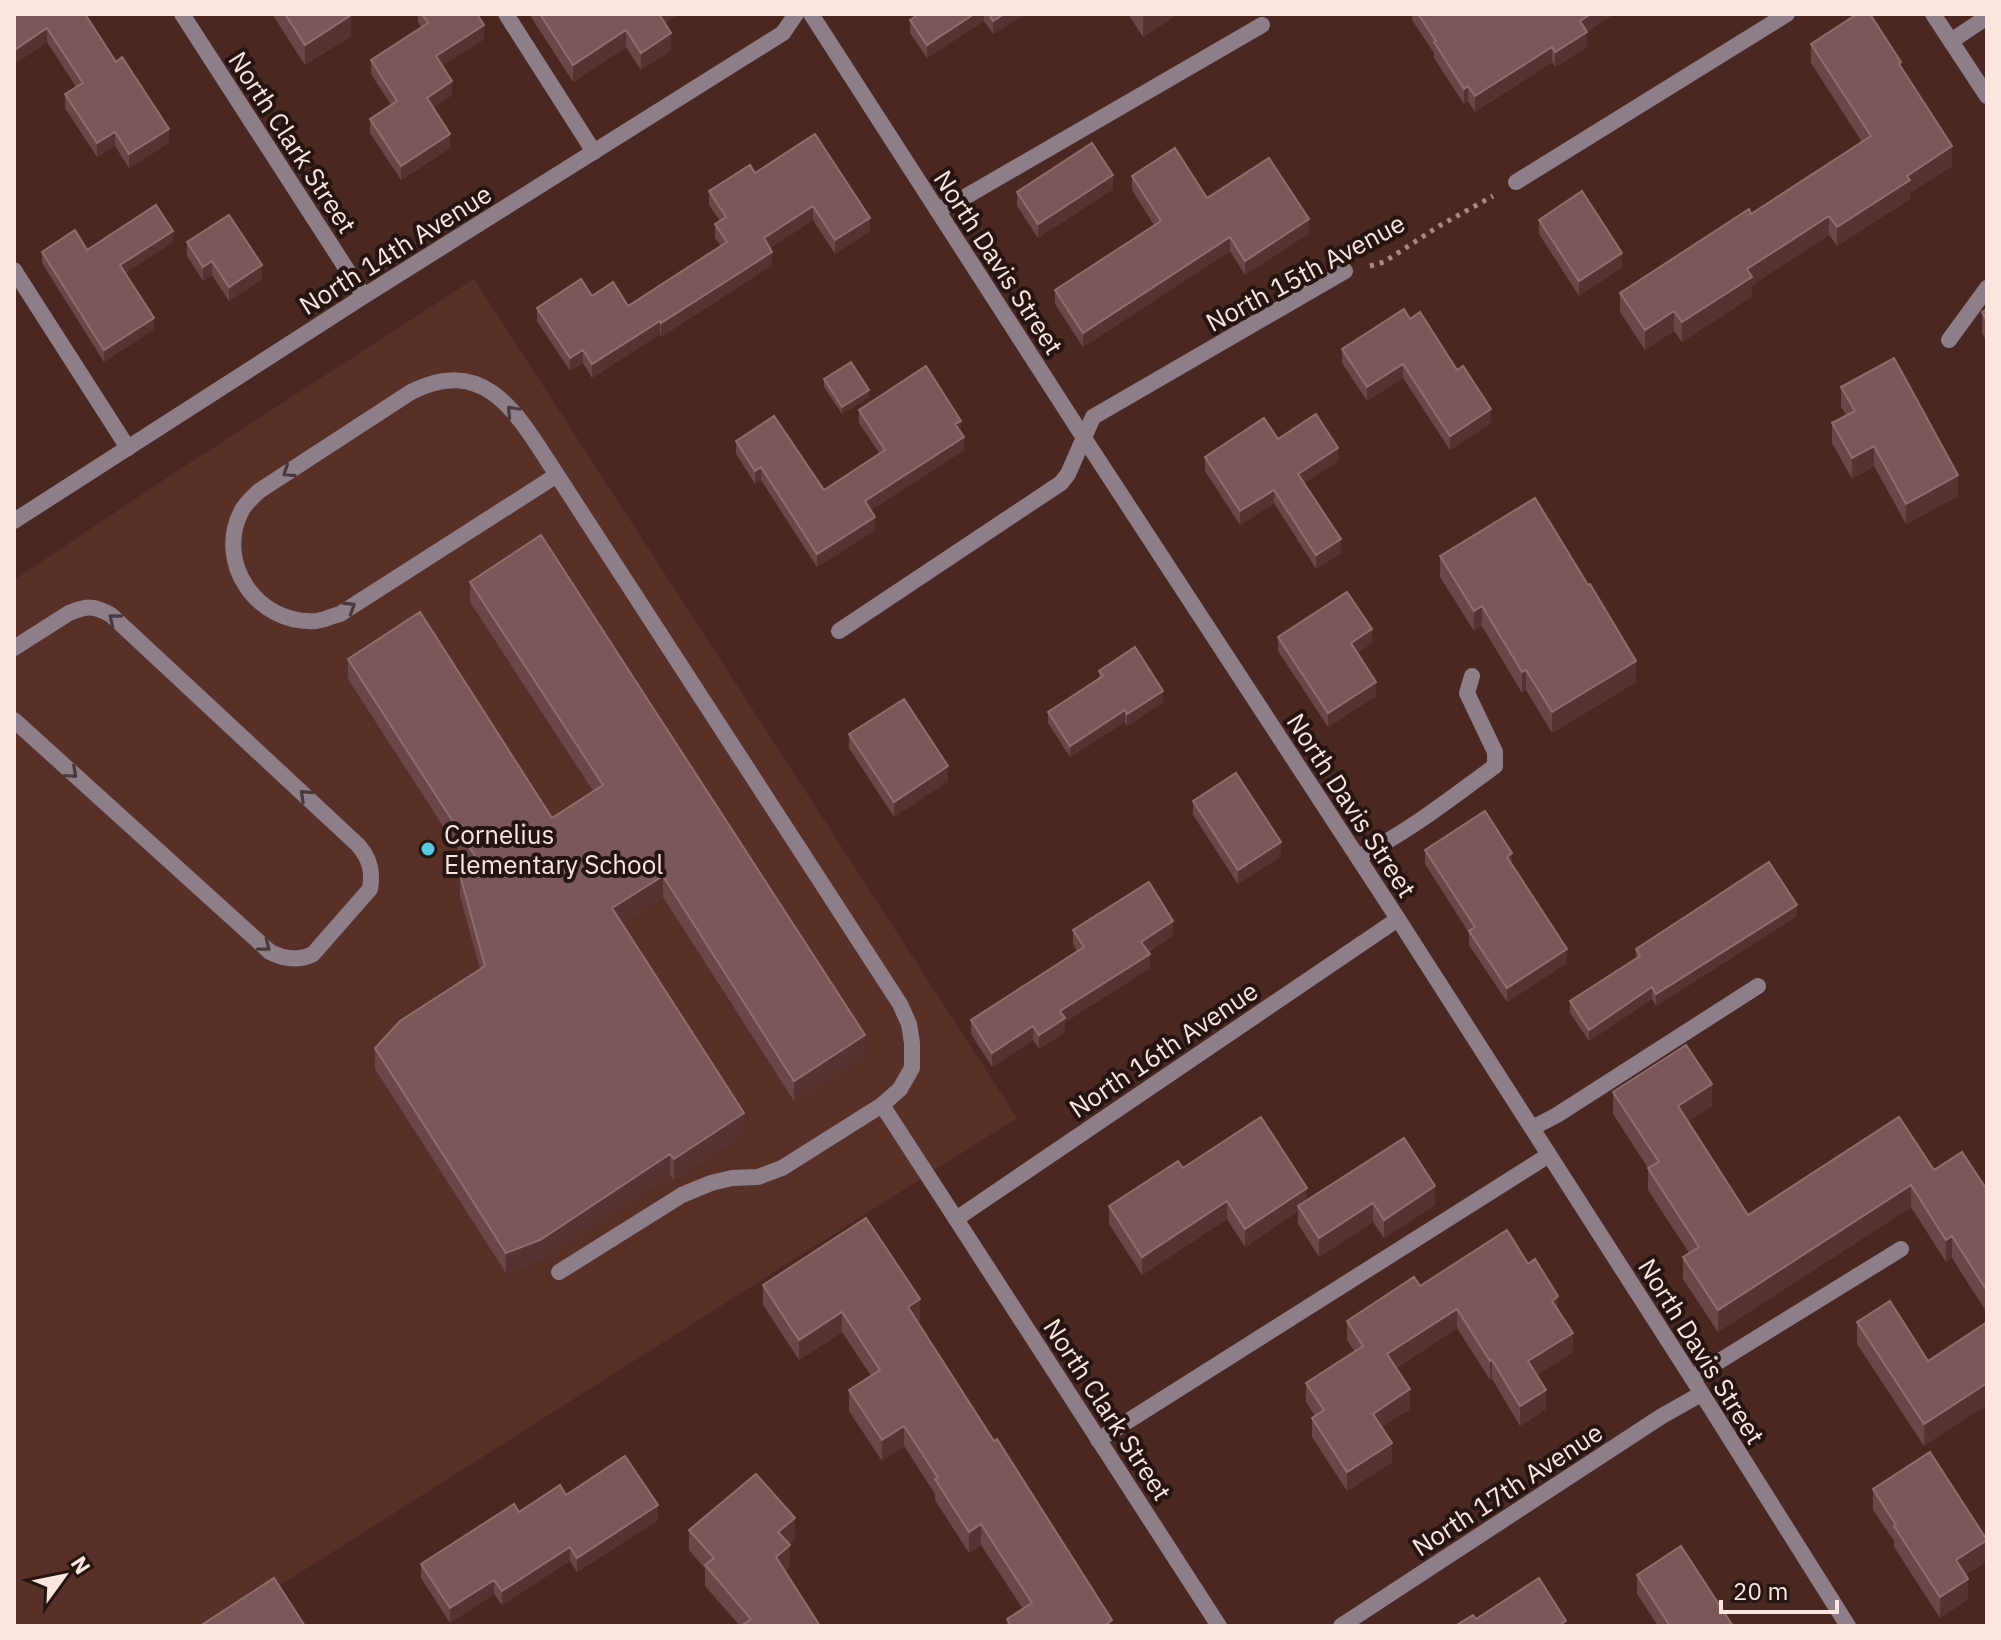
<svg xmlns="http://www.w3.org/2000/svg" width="2001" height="1640" font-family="'IBM Plex Sans',sans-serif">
	<rect width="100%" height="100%" fill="#4a2720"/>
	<path fill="#583027" d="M474,279L1017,1118L216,1626H14V580L171,475Z"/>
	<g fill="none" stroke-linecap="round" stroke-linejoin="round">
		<path stroke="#a68983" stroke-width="5" stroke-dasharray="4 6" stroke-linecap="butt" d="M1370,266L1384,262L1439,226L1493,196"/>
		<path stroke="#8d7e89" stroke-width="16" d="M506,14L594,152
			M1951,41L1987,17
			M937,210L965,197L1262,25
			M14,270L128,448
			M1949,340L1987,288
			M557,475L340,614C332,616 324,620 316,621C257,625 214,562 242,510C246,503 253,497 259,491L411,392C488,353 520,419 557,475L900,1004L909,1024L912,1043V1068L900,1089L882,1105L782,1168L758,1177L732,1178L711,1183L682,1195L559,1272
			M14,648L69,613C87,606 94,605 111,615L358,845C370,859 373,871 370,889L313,954C299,961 284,959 270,952L14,720
			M1358,857C1407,833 1450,799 1495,766V752L1467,693L1472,676
			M882,1105L956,1219
			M1532,1128L1557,1115L1758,986
			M1692,1378L1901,1249
			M1098,1440L1549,1155"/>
		<path stroke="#8d7e89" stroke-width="16" d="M182,14L364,296
			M1933,14L1987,96
			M1516,182L1787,14
			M14,521L364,296L783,33L796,14
			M839,631L1061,483L1068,474L1093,417L1345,271
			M1219,1626L956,1219L1398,919
			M1341,1626L1662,1416L1701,1394"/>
		<path stroke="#8d7e89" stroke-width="16" d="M811,14L1084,438L1398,919L1692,1378L1848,1626"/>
	</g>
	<path fill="#6b4649" d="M14,14H85L169,143L129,168L115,146L97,157L65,108V94L76,87L47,42L16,63L14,59Z
		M272,14H350L351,36L305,65Z
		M418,14H477L484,39L442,66L452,95L433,107L450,148L401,180L370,133V119L391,105L371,74V60L421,27L418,22Z
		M529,14H679L665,23L671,50L641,70L626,47L573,82Z
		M919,14H1025L993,34L984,21L927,58L910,33V20Z
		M1128,14H1178L1143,37Z
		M1412,14H1614L1587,32V47L1555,67L1552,62L1475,112L1468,101L1464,104L1434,58V53L1412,20Z
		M1811,44L1901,67L1952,166L1910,193V199L1837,246L1829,235L1752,285V296L1682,342L1674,331L1645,350L1620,312V293L1751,214L1862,142L1811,63Z
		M755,173L870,231L835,254L813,220L770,248L772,265L661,337L660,334L592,378L583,363L570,371L537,321V308L592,296L628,306L721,246L715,238V224L720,221L709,205V191Z
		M1132,176L1207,198L1309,233L1245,275L1230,251L1083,347L1055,304V290L1154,225L1132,190Z
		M1113,189L1038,238L1017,206V192Z
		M1539,220L1622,267L1579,296L1539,234Z
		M173,242L125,273L154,329L104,362L42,263V252L87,250Z
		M187,242L262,279L229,301L212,275L203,281L187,256Z
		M1987,309V342L1982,333V312Z
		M1410,319L1457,370L1491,423L1450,450L1403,378L1367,401L1342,363V349Z
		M824,379L869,397L842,414L824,387Z
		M1841,387L1958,496L1906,524L1874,466L1852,479L1832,443V423L1846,415L1841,407Z
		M859,410L961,433L964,450L871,510L875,530L817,567L761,480L755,484L736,454V441L824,490L879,453L859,423Z
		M1278,439L1338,461L1304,483L1341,553L1316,569L1274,503L1240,525L1205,471V457Z
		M1440,556L1636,682L1552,733L1526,690L1522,693L1482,626L1474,631L1440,577Z
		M470,582L865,1055L794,1101L663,897L622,923L744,1134L674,1180L670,1175L540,1260L506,1273L375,1069V1048L480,969L460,896V875L470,868L348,679V659L552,818L593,791L470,602Z
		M1278,637L1372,643L1357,653L1376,696L1328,727L1278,651Z
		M1099,671L1163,702L1127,726L1125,722L1070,757L1048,723V712L1099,678Z
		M849,734L948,781L894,817L849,748Z
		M1193,801L1281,856L1238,884L1193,815Z
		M1425,850L1512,865L1567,963L1507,1002L1469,945V933L1425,864Z
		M1797,916L1656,1006L1652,999L1589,1041L1570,1013V1001L1636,958V949Z
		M1073,930L1173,935L1148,952L1150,968L1065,1022V1032L1039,1049L1033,1040L992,1067L971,1034V1020L1077,951L1073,944Z
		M1613,1092L1712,1106L1688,1121L1748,1215L1934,1170L1987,1190V1313L1952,1258L1946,1262L1911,1207L1718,1332L1683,1279V1257L1689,1253L1648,1190V1168L1613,1114Z
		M1183,1168L1307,1200L1435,1205L1384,1238L1373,1222L1319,1257L1298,1224V1211L1245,1247L1227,1219L1142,1275L1109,1224V1206Z
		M763,1285L920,1320L917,1322L1112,1626H1007V1619L1023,1609L981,1545L969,1553L935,1500V1494L904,1446L882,1461L849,1411V1390L871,1376L842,1332L799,1360L763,1305Z
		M1420,1286L1558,1311L1573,1352L1537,1375L1546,1409L1520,1426L1492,1379L1490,1380L1457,1328L1396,1368L1410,1409L1381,1427L1392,1462L1347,1491L1312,1437V1418L1315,1416L1306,1402V1383L1355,1352L1347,1340V1321Z
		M1857,1322L1928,1361L1924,1446L1857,1344Z
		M1873,1489L1987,1561L1965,1575L1968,1599L1940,1618L1894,1547V1541L1873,1510Z
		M519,1512L658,1520L577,1572L570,1561L502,1605L494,1594L450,1623L421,1578V1564Z
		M689,1530L795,1539L789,1544L790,1566L784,1571L820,1626H740L705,1586V1569L689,1550Z
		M1637,1575L1733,1626H1658L1637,1594Z"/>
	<path fill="#573232" d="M657,14H679L657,28Z
		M974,14H984V21L927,58V45Z
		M1004,14H1025L993,34V21Z
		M1146,14H1178L1143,37V16Z
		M1591,14H1614L1587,32V47L1555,67V52L1580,21Z
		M351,15V36L305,65V45Z
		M484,25V39L436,70V56Z
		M47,28V42L16,63V49Z
		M626,30V47L573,82V65Z
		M671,33V50L641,70V53Z
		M1552,47V62L1475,112V96Z
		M452,81V95L427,112V98Z
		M1468,86V101L1464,104V89Z
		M169,129V143L129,168V154Z
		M115,132V146L97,157V143Z
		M450,134V148L401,180V166Z
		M1952,146V166L1910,193V199L1837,246V227L1907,176Z
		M1113,175V189L1038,238V224Z
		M813,206V220L764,252V238Z
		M1829,216V235L1752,285V296L1682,342V322L1747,269Z
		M870,218V231L835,254V240Z
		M1309,219V233L1245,275V261Z
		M173,231V242L120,277V265Z
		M1230,237V251L1083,347V333Z
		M772,252V265L661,337V323Z
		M1622,253V267L1579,296V281Z
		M212,261V275L203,281V267Z
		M262,265V279L229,301V287Z
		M1674,311V331L1645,350V330Z
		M154,318V329L104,362V350Z
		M660,321V334L592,378V364Z
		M583,350V363L570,371V358Z
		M1403,364V378L1367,401V387Z
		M869,390V397L842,414V407Z
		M1491,409V423L1450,450V436Z
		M961,421V434L955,424Z
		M964,437V450L865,514V501Z
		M1874,446V466L1852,479V458Z
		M1338,448V461L1298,487V474Z
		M761,467V480L755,484V471Z
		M1958,475V496L1906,524V504Z
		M1274,490V503L1240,525V511Z
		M875,517V530L817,567V554Z
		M1341,539V553L1316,569V555Z
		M1482,606V626L1474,631V611Z
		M1372,629V643L1351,657V643Z
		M1636,661V682L1552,733V712Z
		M1526,670V690L1522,693V672Z
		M1376,682V696L1328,727V713Z
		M1163,691V702L1127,726V714Z
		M1125,710V722L1070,757V746Z
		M948,766V781L894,817V802Z
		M1281,842V856L1238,884V870Z
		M1512,853V867L1507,857Z
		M663,876V897L612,929V908Z
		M1797,905V916L1656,1006V994Z
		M1173,921V935L1141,956V942Z
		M1567,949V963L1507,1002V988Z
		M1150,954V968L1065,1022V1032L1039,1049V1035L1060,1011Z
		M1652,987V999L1589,1041V1030Z
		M1033,1026V1040L992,1067V1053Z
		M865,1035V1055L794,1101V1081Z
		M1712,1084V1106L1678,1128V1106Z
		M744,1113V1134L674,1180V1159Z
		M670,1154V1175L540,1260L506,1273V1253Z
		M1911,1185V1207L1718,1332V1310Z
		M1435,1186V1205L1384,1238V1220Z
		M1307,1188V1206H1298V1211L1245,1247V1229Z
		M1227,1201V1219L1142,1275V1257Z
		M1373,1203V1222L1319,1257V1238Z
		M1952,1236V1258L1946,1262V1240Z
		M1558,1296V1316L1552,1301Z
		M920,1299V1320L908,1328V1307Z
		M1457,1309V1328L1387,1373V1354Z
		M842,1312V1332L799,1360V1340Z
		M1573,1333V1352L1528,1381V1361Z
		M1492,1360V1379L1490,1380V1361Z
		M1987,1383V1405L1924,1446V1424Z
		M1410,1389V1409L1373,1433V1414Z
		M1546,1390V1409L1520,1426V1406Z
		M904,1426V1446L882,1461V1440Z
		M1392,1443V1462L1347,1491V1472Z
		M658,1505V1520L577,1572V1558Z
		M795,1518V1539L778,1553V1532Z
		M981,1524V1545L969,1553V1532Z
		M1987,1540V1561L1956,1581V1560Z
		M790,1545V1566L776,1578V1557Z
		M570,1547V1561L502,1605V1591Z
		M1968,1579V1599L1940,1618V1597Z
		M494,1580V1594L450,1623V1608Z"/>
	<path fill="#7b5759" stroke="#8f6d6e" stroke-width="2" d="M14,14H85L116,62L122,57L169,129L129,154L115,132L97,143L65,94L83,83L47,28L16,49L14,45Z
		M285,14H350L351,15L305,45Z
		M422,14H477L484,25L436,56L452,81L427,98L450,134L401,166L370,119L397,101L371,60L428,23Z
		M540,14H659L671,33L641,53L626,30L573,65Z
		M919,14H974L927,45L910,20Z
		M989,14H1004L993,21Z
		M1418,14H1591L1580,21L1587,32L1555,52L1552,47L1475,96L1468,86L1464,89L1434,42L1436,41Z
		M1857,14H1870L1901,62L1899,64L1952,146L1907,176L1910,180L1837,227L1829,216L1747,269L1752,277L1682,322L1674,311L1645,330L1620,293L1749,209L1751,214L1871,136L1811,44Z
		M815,134L870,218L835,240L813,206L764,238L772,252L661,323L660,321L592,364L583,350L570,358L537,308L581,279L592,296L613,282L628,306L727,242L715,224L726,217L709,191L750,165L755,173Z
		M1092,143L1113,175L1038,224L1017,192Z
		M1175,148L1207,198L1269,158L1309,219L1245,261L1230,237L1083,333L1055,290L1161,221L1132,176Z
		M1582,191L1622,253L1579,281L1539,220Z
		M156,205L173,231L120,265L154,318L104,350L42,252L75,230L87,250Z
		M229,215L262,265L229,287L212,261L203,267L187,242Z
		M1404,309L1410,319L1420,312L1457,370L1463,366L1491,409L1450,436L1403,364L1367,387L1342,349Z
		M1987,309V321L1982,312Z
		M1894,358L1958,475L1906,504L1874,446L1852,458L1832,423L1855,411L1841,387Z
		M851,362L869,390L842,407L824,379Z
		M926,366L961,421L955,424L964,437L865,501L875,517L817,554L761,467L755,471L736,441L774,416L824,490L885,450L859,410Z
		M1316,414L1338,448L1298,474L1341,539L1316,555L1274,490L1240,511L1205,457L1264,418L1278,439Z
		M1535,498L1588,585L1590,584L1636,661L1552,712L1526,670L1522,672L1482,606L1474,611L1440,556Z
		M541,535L865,1035L794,1081L663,876L612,908L744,1113L674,1159L670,1154L540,1240L506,1253L375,1048L400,1021L485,966L460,875L479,862L348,659L420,612L552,818L603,785L470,582Z
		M1347,592L1372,629L1351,643L1376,682L1328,713L1278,637Z
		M1135,647L1163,691L1127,714L1125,710L1070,746L1048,712L1103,676L1099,671Z
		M904,699L948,766L894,802L849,734Z
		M1236,773L1281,842L1238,870L1193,801Z
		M1485,811L1512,853L1507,857L1567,949L1507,988L1469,931L1475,927L1425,850Z
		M1769,862L1797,905L1656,994L1652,987L1589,1030L1570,1001L1640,956L1636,949Z
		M1149,882L1173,921L1141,942L1150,954L1060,1011L1065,1018L1039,1035L1033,1026L992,1053L971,1020L1084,947L1073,930Z
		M1686,1045L1712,1084L1678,1106L1748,1215L1899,1117L1934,1170L1962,1152L1987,1190V1291L1952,1236L1946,1240L1911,1185L1718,1310L1683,1257L1699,1247L1648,1168L1659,1162L1613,1092Z
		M1261,1117L1307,1188L1245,1229L1227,1201L1142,1257L1109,1206L1178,1161L1183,1168Z
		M1404,1138L1435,1186L1384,1220L1373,1203L1319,1238L1298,1206Z
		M866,1218L920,1299L908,1307L994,1441L997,1439L1112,1620L1104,1626H1011L1007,1619L1032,1603L981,1524L969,1532L935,1479L938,1478L904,1426L882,1440L849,1390L880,1370L842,1312L799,1340L763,1285Z
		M1507,1230L1528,1264L1535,1259L1558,1296L1552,1301L1573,1333L1528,1361L1546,1390L1520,1406L1492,1360L1490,1361L1457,1309L1387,1354L1410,1389L1373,1414L1392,1443L1347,1472L1312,1418L1324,1410L1306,1383L1363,1346L1347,1321L1414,1277L1420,1286Z
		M1890,1301L1928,1361L1987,1322V1383L1924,1424L1857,1322Z
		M1930,1452L1987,1540L1956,1560L1968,1579L1940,1597L1894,1526L1896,1525L1873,1489Z
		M625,1456L658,1505L577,1558L570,1547L502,1591L494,1580L450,1608L421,1564L514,1504L519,1512L560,1485L566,1495Z
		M756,1474L795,1518L778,1532L790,1545L776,1557L820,1626H741L751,1619L705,1565L714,1558L689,1530Z
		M1681,1546L1733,1626H1670L1637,1575Z
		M274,1578L305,1626H200Z
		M1539,1578L1566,1621L1558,1626H1455L1473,1615L1476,1619Z"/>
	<defs><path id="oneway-chevron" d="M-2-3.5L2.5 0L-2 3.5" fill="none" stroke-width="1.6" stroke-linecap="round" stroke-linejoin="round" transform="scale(2)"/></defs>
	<g stroke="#493a3c">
		<use href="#oneway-chevron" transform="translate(512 411) rotate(-132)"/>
		<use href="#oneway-chevron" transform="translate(288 472) rotate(147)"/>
		<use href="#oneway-chevron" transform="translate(350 607) rotate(-32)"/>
		<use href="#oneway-chevron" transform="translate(114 619) rotate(-141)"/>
		<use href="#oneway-chevron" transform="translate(72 773) rotate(42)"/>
		<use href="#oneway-chevron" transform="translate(305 795) rotate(-137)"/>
		<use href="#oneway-chevron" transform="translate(265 946) rotate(38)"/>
	</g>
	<circle fill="#56c9e1" stroke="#251512" stroke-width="3" cx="428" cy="849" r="8"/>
	<g text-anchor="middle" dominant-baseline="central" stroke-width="8" stroke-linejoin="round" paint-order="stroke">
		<g font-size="26" fill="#fce4df" stroke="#251512">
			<text transform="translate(293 142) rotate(57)">North Clark Street</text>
			<text transform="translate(395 249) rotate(-32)">North 14th Avenue</text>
			<text transform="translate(999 262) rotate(57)">North Davis Street</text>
			<text transform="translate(1305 272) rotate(-28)">North 15th Avenue</text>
			<text transform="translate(1352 805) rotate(57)">North Davis Street</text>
			<text transform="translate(1163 1049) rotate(-34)">North 16th Avenue</text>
			<text transform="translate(1702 1351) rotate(58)">North Davis Street</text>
			<text transform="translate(1108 1409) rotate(57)">North Clark Street</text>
			<text transform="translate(1507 1489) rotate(-33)">North 17th Avenue</text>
		</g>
		<g font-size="26" fill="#fce4df" stroke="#251512" text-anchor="start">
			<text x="444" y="834">Cornelius<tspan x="444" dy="30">Elementary School</tspan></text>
		</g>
	</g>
	<rect width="2001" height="1640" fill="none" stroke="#fce4df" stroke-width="32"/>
	<g transform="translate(64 1576) rotate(57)" stroke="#251512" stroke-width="6" paint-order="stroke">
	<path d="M0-6L14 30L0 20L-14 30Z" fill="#fce4df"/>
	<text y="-12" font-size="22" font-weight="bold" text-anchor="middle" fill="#fce4df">N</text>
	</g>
	<path d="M1721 1600v12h116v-12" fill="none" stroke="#fce4df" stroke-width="4"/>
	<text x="1733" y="1600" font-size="24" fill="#fce4df" stroke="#251512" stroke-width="6" paint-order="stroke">20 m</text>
</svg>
